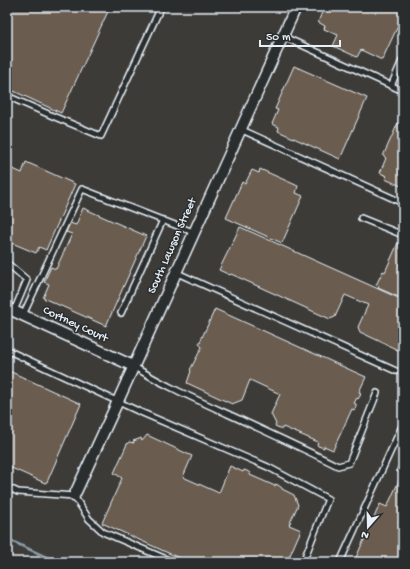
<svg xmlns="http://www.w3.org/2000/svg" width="410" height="569" font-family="'Gochi Hand',sans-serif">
	<rect width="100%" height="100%" fill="#2a2d2e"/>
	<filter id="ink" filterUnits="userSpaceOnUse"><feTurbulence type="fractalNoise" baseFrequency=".025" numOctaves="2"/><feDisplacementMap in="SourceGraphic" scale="8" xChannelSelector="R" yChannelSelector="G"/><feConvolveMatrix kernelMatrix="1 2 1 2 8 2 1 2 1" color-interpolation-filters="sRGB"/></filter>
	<g filter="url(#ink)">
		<path fill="#3d3b38" d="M7,7H403V562H7Z"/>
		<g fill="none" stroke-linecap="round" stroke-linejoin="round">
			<path stroke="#8a9da7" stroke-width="3" d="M7,539L57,562"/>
		</g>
		<path fill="#6a5d50" stroke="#e8f1f8" d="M7,7H110L61,113L7,88Z
			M321,7H399L403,9V15L382,60L361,50L357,57L333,46L338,35L324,29L325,26L318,22L324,8Z
			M294,66L367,98L340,159L278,131L279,127L272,124L278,110L275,109Z
			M402,114H403V187L385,179L387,176L380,173L386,158L383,156Z
			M26,162L75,184L46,250L39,247L36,253L7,241V183L13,169L22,173Z
			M260,169L298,186L296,193L303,196L282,243L226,218L242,182L245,184L252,170L259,173Z
			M83,208L146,236L106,326L43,298L49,284L44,282L51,267L56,269L72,234L66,232L70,223L76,225Z
			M240,227L403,300V353L398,351V350L360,332L358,327L368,305L345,295L335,317L330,319L231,274L230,275L219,270Z
			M398,243L403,246V299L378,288L379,286L376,285L383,271L385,272Z
			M215,309L366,377L359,392L361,393L360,396L358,399L357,398L354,403L356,404V407L354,410L352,409L333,450L324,446V448L318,446L317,444L318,442L283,427L282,429L275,426L276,424L271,414L280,394L250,380L242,400L232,404L187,383L191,371L190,370L202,347L199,344Z
			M7,370L81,404L47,482L45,483L7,466Z
			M147,435L192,456L183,477L219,493L230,466L243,472L244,470L247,471L250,473V475L275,486V484L278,485L282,488V489L294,495L298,505L289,525L301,530L287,562H188L102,523L122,478L114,473L127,444L129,442L134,443L133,441L139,439L141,438L142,441L143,440Z
			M403,454V562H354L380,504L387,507L402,474L396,471Z"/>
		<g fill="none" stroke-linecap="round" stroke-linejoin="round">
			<defs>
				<path id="service" d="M282,36L403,91
					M391,86L403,58
					M7,96L55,117L101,136L161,7
					M240,129L403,203
					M361,218L403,235
					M7,263L27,280L14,311
					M175,272L396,371
					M121,313L163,220
					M23,315L82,189L193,232
					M7,350L138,411L268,467L328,499L303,562
					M133,366C163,385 195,399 228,414C265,431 302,448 338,466L349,463L377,393
					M7,487L18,492L74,496L89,519L103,532L173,562
					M340,562L403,424"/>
				<path id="minor" d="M7,308L133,366
					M74,496L118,401L296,7"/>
			</defs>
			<use href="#service" stroke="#e8f1f8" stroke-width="8"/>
			<use href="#minor" stroke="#e8f1f8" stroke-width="13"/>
			<use href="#service" stroke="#2a2d2e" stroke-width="5"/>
			<use href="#minor" stroke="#2a2d2e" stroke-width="10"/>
		</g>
	</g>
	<g text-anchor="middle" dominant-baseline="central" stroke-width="3" stroke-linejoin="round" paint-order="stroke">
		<g font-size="12" fill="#e8f1f8" stroke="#2a2d2e">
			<text transform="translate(173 246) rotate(-66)">South Lawson Street</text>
			<text transform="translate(75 325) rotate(25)">Cortney Court</text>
		</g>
	</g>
	<rect width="410" height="569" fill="none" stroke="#2a2d2e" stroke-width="24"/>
	<rect x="12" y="12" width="386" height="545" fill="none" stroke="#e8f1f8" stroke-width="1.5" filter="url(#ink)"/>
	<g transform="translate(368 527) rotate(200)" stroke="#2a2d2e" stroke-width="3" paint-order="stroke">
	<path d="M0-3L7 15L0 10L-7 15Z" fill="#e8f1f8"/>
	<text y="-6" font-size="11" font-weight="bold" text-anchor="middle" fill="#e8f1f8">N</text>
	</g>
	<path d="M260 40v6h80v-6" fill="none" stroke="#e8f1f8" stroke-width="2"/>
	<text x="266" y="40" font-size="12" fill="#e8f1f8" stroke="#2a2d2e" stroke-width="3" paint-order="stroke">50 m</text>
</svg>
